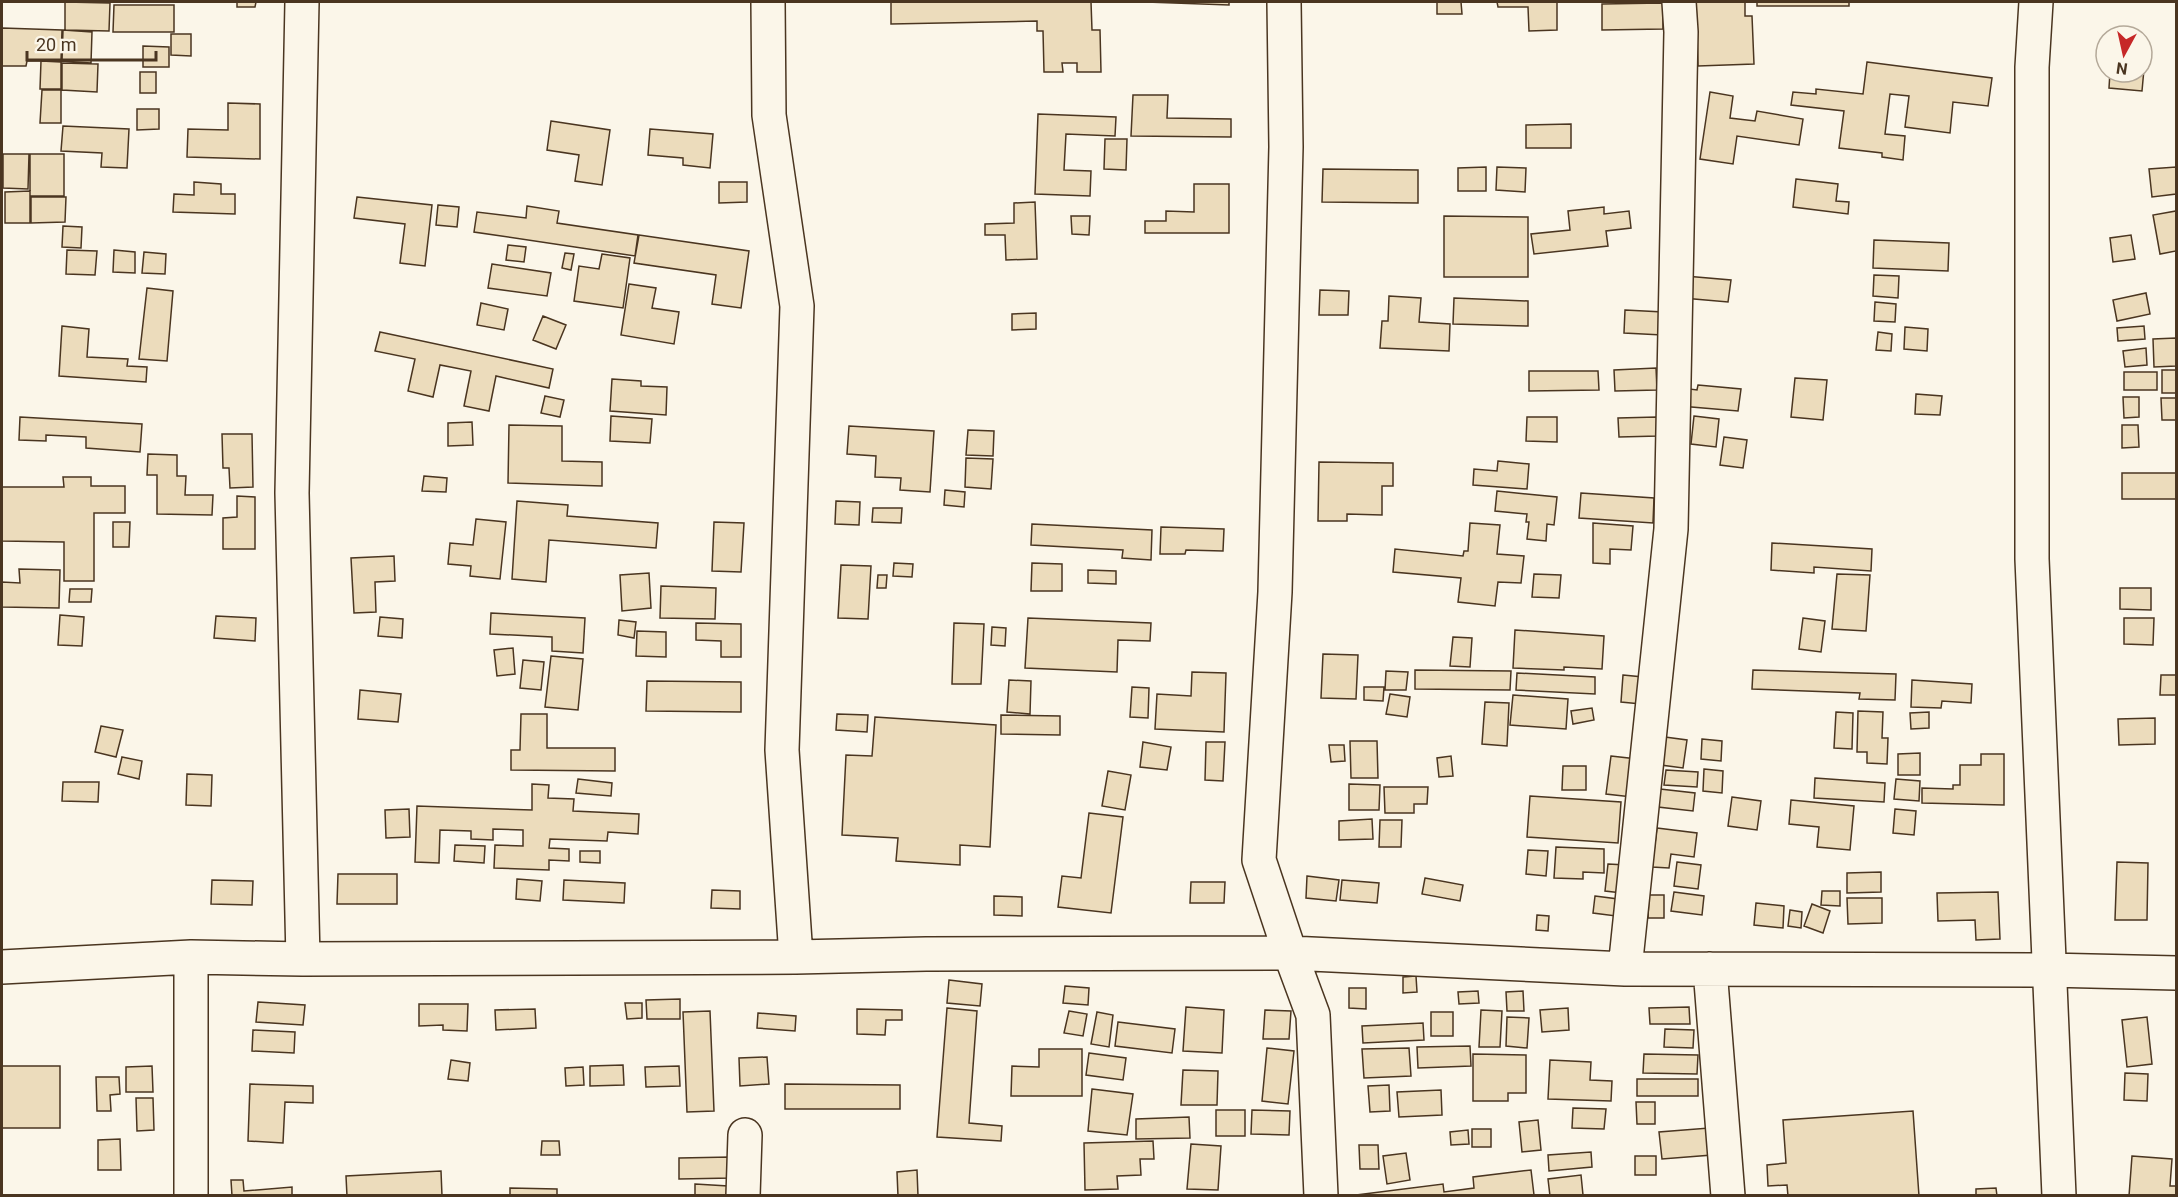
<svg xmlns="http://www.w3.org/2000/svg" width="2178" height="1197" font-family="Roboto,sans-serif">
	<rect width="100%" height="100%" fill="#fbf6e9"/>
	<path fill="#ecdcbc" stroke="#4a3520" stroke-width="1.5" d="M65,2L110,3L109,31L65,30Z
		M237,2H256L255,7H237Z
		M891,2H1091L1092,30H1100L1101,72H1077V63H1062L1063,72H1044L1043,31H1037V21L891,24Z
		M1146,2H1229V5Z
		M1437,2H1461L1462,14H1437Z
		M1497,2H1557V30L1529,31L1528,7H1498Z
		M1696,2H1745V16H1752L1754,64L1698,66Z
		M1757,2H1849V6H1757Z
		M1663,3V29L1602,30V4Z
		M114,5H174V32H113Z
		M2,28L62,30L61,61H27L26,66H2Z
		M63,30L92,32L91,63L62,61Z
		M171,34H191V56L171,55Z
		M143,46L169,47V67H143Z
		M2142,46L2146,47L2142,91L2109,88L2110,72H2142Z
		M41,61L61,62V89H40Z
		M1867,62L1992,78L1988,106L1953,102L1950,133L1905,127L1909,96L1890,94L1885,134L1905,136L1903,160L1882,157V153L1839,148L1844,111L1791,105L1793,92L1816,94V89L1863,94Z
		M62,63L98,64L97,92L62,90Z
		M140,72H156V93H140Z
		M42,90H61V123H40Z
		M1710,92L1733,96L1730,118L1755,121L1757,111L1803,119L1799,145L1737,136L1733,164L1700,159Z
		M1133,95H1168L1167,118L1231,119V137L1131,136Z
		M228,103L260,104V159L187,157L188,129L228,130Z
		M137,109H159V129L137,130Z
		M1038,114L1116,117L1115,136L1066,134L1064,170L1091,171L1090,196L1035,194Z
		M551,121L610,130L602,185L575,181L579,155L547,150Z
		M1571,124V148H1526V125Z
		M63,126L129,129L127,168L101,167L102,153L61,151Z
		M650,129L713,134L710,168L683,165V158L648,155Z
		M1105,139H1127L1126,170L1104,169Z
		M3,154H29L28,189L3,188Z
		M30,154H64V196H30Z
		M1486,167V191H1458V168Z
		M1497,167L1526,168L1525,192L1496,190Z
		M2176,167V194L2152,197L2149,169Z
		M1323,169L1418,170V203L1322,202Z
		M1796,179L1838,184L1836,201L1849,202L1848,214L1793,207Z
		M194,182L221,184V194H235V214L173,212L174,194L194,195Z
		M719,182H747V202L719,203Z
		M1194,184H1229V233H1145V221H1166V211L1194,212Z
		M30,191V223H5V192Z
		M31,197H66L65,222L31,223Z
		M357,197L432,205L425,266L400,263L405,224L354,218Z
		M1035,202L1037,259L1006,260L1005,235H985V224L1014,223V203Z
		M438,205L459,207L457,227L436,225Z
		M527,206L559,211L557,223L638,235L635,256L474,232L477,212L526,218Z
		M1604,207V214L1629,211L1631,228L1606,231L1608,246L1534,254L1531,234L1570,230L1568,211Z
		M2176,211V251L2160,254L2153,215Z
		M1071,216H1090L1089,235L1072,234Z
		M1444,216L1528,217V277H1444Z
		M63,226L82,227L81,248L62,247Z
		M639,235L749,251L741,308L712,304L716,275L634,263Z
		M2131,235L2135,259L2113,262L2110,238Z
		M1874,240L1949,243L1948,271L1873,268Z
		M508,245L526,247L524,262L506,260Z
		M67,250L97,251L95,275L66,274Z
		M114,250L135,252V273L113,272Z
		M144,252L166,254L165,274L142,273Z
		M565,253L574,254L571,270L562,268Z
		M602,254L630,258L623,308L574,301L579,266L599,269Z
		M492,264L551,273L547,296L488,288Z
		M1874,275L1899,276L1898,298L1873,296Z
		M1685,276L1731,280L1728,302L1683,298Z
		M629,284L656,288L652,308L679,312L674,344L621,335Z
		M147,288L173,291L167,361L139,359Z
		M1320,290L1349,291L1348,315H1319Z
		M2146,293L2150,314L2117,321L2113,300Z
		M1389,296L1421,298L1419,322L1450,324L1449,351L1380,348L1382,321H1388Z
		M1454,298L1528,301V326L1453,324Z
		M1875,302L1896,304L1895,322L1874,321Z
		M481,303L508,309L504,330L477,325Z
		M1625,310L1663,312L1662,335L1624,333Z
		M1036,313V329L1012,330V314Z
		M543,316L566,325L556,349L533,340Z
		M62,326L89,329L87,357L128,359L127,366L147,367L146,382L59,376Z
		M2144,326L2145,339L2118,341L2117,328Z
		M1905,327L1928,329L1927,351L1904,349Z
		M380,332L553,369L549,388L496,376L489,411L464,406L471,371L440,365L433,397L408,391L415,359L375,351Z
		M1878,332L1892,334L1891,351L1876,350Z
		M2176,338V366L2154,367L2153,339Z
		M2146,348L2147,365L2125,367L2123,351Z
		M1656,368L1657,390L1615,391L1614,370Z
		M2162,370H2176V393H2162Z
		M1529,371H1598L1599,390L1529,391Z
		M2124,372H2157V390H2124Z
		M1795,378L1827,380L1823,420L1791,417Z
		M612,379L641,381V386L667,387L666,415L610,411Z
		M1698,385L1741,389L1738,411L1680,406L1682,388L1697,390Z
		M1916,394L1942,396L1940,415L1915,414Z
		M545,396L564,400L560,417L541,413Z
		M2123,397H2139V417L2124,418Z
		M2161,398H2176V420H2162Z
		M611,416L652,419L650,443L610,441Z
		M1694,416L1719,419L1716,447L1691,444Z
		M20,417L142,424L140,452L86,448V437L46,435V441L19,440Z
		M1527,417H1557V442L1526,441Z
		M1657,417L1658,436L1619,437L1618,418Z
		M472,422L473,445L448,446V423Z
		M509,425L562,426V461L602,462V486L508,483Z
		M2122,425H2138L2139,447L2122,448Z
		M849,426L934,431L930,492L900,490L901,478L875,477L876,456L847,454Z
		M968,430L994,431L993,456L966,455Z
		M222,434H252L253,487L230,488L229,468H223Z
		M1724,437L1747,440L1743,468L1720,465Z
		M148,454L177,455V476H186L185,495H213L212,515L157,514V475H147Z
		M966,458L993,459L991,489L965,487Z
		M1498,461L1529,464L1527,489L1473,485L1474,469L1497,471Z
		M1319,462L1393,463V486H1382V515L1347,514V521H1318Z
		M2122,473H2176V499H2122Z
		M424,476L447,478L446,492L422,491Z
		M63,477H91V486H125V513H94V581H64V542L2,541V487H64Z
		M945,490L965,492L964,507L944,505Z
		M1497,491L1557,497L1554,525L1547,524L1546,541L1527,539L1529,522H1526L1527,514L1495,511Z
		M1581,493L1654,498L1653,523L1579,518Z
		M237,496L255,497V549H223V518L237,517Z
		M517,501L568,505L567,516L658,523L656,548L549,540L546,582L512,579Z
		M836,501L860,502L859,525L835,524Z
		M873,508H902L901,523L872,522Z
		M476,519L506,522L500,579L470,576L471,566L448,564L450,543L473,545Z
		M113,522H130L129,547H113Z
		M714,522L744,523L741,572L712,571Z
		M1470,523L1500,525L1497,554L1524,556L1521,583L1498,582L1495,606L1458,602L1461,578L1393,572L1395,549L1463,556L1464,551H1468Z
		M1593,523L1633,526L1631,550L1610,549V564L1593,563Z
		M1032,524L1152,530L1151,560L1122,558L1123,550L1031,545Z
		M1161,527L1224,529L1223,551L1186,550L1185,554H1160Z
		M1772,543L1872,549L1871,571L1814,567V573L1771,570Z
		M394,556L395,581L375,582L376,612L354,613L351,558Z
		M894,563L913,564L912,577L893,576Z
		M1032,563L1062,564V591H1031Z
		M841,565L871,566L868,619L838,618Z
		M19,569L60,570L59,608L2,607V582L20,583Z
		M1088,570L1116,571V584L1088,583Z
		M649,573L651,608L622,611L620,575Z
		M1534,574L1561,575L1559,598L1532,597Z
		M1837,574L1870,575L1866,631L1832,629Z
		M878,575H887L886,588H877Z
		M661,586L716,588L715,619L660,618Z
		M2120,588H2151V610L2120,609Z
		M70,589H92L91,602H69Z
		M491,613L585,618L583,653L552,651V637L490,634Z
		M60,615L84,617L82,646L58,645Z
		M216,616L256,618L255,641L214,638Z
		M380,617L403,619L402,638L378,636Z
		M1028,618L1151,623L1150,641L1118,640L1117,672L1025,668Z
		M1803,618L1825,621L1821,652L1799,649Z
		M2124,618H2154L2153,645L2124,644Z
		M619,620L636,622L634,638L618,635Z
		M696,623L741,624V657H721V641L696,640Z
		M954,623L984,624L981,684H952Z
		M992,627L1006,628L1005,646L991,645Z
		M1515,630L1604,636L1602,669L1564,667V670L1513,668Z
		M637,631L666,632V657L636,656Z
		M1453,637L1472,638L1470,667L1450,666Z
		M513,648L515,674L497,676L494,650Z
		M1323,654L1358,655L1356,699L1321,698Z
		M551,656L583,659L578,710L545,707Z
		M523,660L544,662L541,690L520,688Z
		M1415,670L1511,671L1510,690L1415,689Z
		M1753,670L1896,674L1895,700L1859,699L1860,693L1752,689Z
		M1386,671L1408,672L1406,690H1385Z
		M1192,672L1226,673L1224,732L1155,729L1157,694L1191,696Z
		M1517,673L1595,677V694L1516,690Z
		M1623,675L1643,677L1641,704L1621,702Z
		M2161,675H2176V695H2160Z
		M1009,680L1031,681L1030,714L1007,712Z
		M1912,680L1972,684L1971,703L1942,701L1941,708L1911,707Z
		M647,681L741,682V712L646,711Z
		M1132,687L1149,688L1148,718L1130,717Z
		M1364,687H1384L1383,701L1364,700Z
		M360,690L401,694L398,722L358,719Z
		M1390,694L1410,697L1407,717L1386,714Z
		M1513,695L1568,699L1566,729L1510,725Z
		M1485,702L1509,703L1507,746L1482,744Z
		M1592,708L1594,720L1573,724L1571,711Z
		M1858,711L1883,712L1882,738H1888L1887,764L1867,763V752H1857Z
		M1836,712L1853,713L1852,749L1834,748Z
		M1929,712V728L1911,729L1910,713Z
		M521,714H547V748H615V771L511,770V750H520Z
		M837,714L868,715L867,732L836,730Z
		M1001,715L1060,716V735L1001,734Z
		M875,717L996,725L990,847L960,845V865L896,861L898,838L842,835L846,755L872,756Z
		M2155,718V744L2119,745L2118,719Z
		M101,726L123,730L116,757L95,752Z
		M1665,737L1687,740L1683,768L1661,765Z
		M1702,739L1722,741L1721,761L1701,759Z
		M1350,741H1377L1378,778H1351Z
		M1143,742L1171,747L1167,770L1140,767Z
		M1206,742H1225L1223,781L1205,780Z
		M1329,745H1344L1345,761L1331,762Z
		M1920,753V775H1898V754Z
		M1981,754H2004V805L1922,803V788L1953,789V785H1960V765H1981Z
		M1451,756L1453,776L1439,777L1437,758Z
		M1611,756L1637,759L1632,797L1606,794Z
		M122,757L142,761L139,779L118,774Z
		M1563,766H1586V790H1562Z
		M1704,769L1723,771L1722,793L1703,791Z
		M1666,770L1698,772L1697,787L1664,785Z
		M1108,771L1131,775L1125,810L1102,806Z
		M187,774L212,775L211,806L186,805Z
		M1815,778L1885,783L1884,802L1814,798Z
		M578,779L612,783L611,796L576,793Z
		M1896,779L1920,781L1919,801L1894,799Z
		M63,782H99L98,802L62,801Z
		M532,784L549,785L548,798L574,799L573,811L639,814L638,834L608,832L607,841L550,839L549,848L569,849V861L549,860V870L494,868L495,845L523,846V830L493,829V840L471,839V831L440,830L439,863L415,862L417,806L532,810Z
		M1349,784L1380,785L1379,810H1349Z
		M1384,787H1428L1427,804H1414V813H1385Z
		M1660,789L1695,793L1693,811L1658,807Z
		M1530,796L1621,802L1618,843L1527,837Z
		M1732,797L1761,801L1757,830L1728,826Z
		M1791,800L1854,806L1850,850L1817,847L1819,827L1789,824Z
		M409,809L410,837L386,838L385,810Z
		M1895,809L1916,811L1914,835L1893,833Z
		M1089,813L1123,817L1111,913L1058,907L1062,876L1081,878Z
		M1372,819L1373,839L1339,840V821Z
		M1380,820H1402L1401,847H1379Z
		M1657,828L1697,833L1694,857L1671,854L1669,868L1652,867Z
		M455,845L485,846L484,863L454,861Z
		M1556,847L1604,849V873L1583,872V879L1554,878Z
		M1528,850L1548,851L1546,876L1526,874Z
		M580,851H600V863L580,862Z
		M1677,862L1701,865L1698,889L1674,886Z
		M2117,862L2148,863L2147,920H2115Z
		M1608,864L1626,865L1622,893L1605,891Z
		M1881,872V892L1847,893V873Z
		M338,874H397V904H337Z
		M1307,876L1339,880L1336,901L1306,898Z
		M1425,878L1463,885L1460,901L1422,894Z
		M517,879L542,881L540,901L516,899Z
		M212,880L253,881L252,905L211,904Z
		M564,880L625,883L624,903L563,900Z
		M1342,880L1379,883L1377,903L1340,900Z
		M1191,882H1225L1224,903H1190Z
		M712,890L740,891V909L711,908Z
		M1822,891H1840V906L1821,905Z
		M1674,892L1704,896L1702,915L1671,911Z
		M1998,892L2000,939L1976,940L1975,920L1938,921L1937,893Z
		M1649,895H1664V918H1648Z
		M994,896L1022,897V916L994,915Z
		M1595,896L1618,899L1616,916L1593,913Z
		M1847,898H1882V923L1848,924Z
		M1756,903L1784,906L1783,928L1754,925Z
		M1812,904L1830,911L1823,933L1804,926Z
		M1790,910L1802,912L1801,928L1788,926Z
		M1537,915L1549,916L1548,931L1536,930Z
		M1416,976L1417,992L1403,993V977Z
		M949,980L982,984L980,1006L947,1003Z
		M1065,986L1089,988L1088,1005L1063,1003Z
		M1349,988H1366V1009L1349,1008Z
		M1478,991L1479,1003L1459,1004L1458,992Z
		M1523,991L1524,1011H1507L1506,992Z
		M680,999V1019H647L646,1000Z
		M258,1002L305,1005L303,1025L256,1022Z
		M625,1003H642V1018L627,1019Z
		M419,1004H468L467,1031L443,1030V1025L419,1026Z
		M1186,1007L1224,1010L1222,1053L1183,1051Z
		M1689,1007L1690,1024H1650L1649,1008Z
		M947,1008L977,1011L969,1123L1002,1126L1001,1141L937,1137Z
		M1568,1008L1569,1030L1542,1032L1540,1010Z
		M535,1009L536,1028L496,1030L495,1010Z
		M857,1009L902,1010V1020H886L885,1035L857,1034Z
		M1265,1010L1291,1011L1289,1039H1263Z
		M1481,1010L1502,1011L1500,1047H1479Z
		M710,1011L714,1111L687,1112L683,1012Z
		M1069,1011L1087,1014L1083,1036L1064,1033Z
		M1097,1012L1113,1015L1109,1047L1091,1044Z
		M1431,1012H1453V1036H1431Z
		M758,1013L796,1016L795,1031L757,1028Z
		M1507,1017L1529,1018L1527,1048L1506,1046Z
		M2147,1017L2152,1064L2127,1067L2122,1020Z
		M1118,1022L1175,1029L1172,1053L1115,1046Z
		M1423,1023L1424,1040L1363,1043L1362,1026Z
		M1665,1029L1694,1030L1693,1048L1664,1047Z
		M253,1030L295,1032L294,1053L252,1051Z
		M1470,1046L1471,1066L1418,1068L1417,1047Z
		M1267,1048L1294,1051L1288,1104L1262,1101Z
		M1409,1048L1411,1076L1364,1078L1362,1049Z
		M1039,1049H1082V1096H1011L1012,1066L1039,1067Z
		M1089,1053L1126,1058L1123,1080L1086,1075Z
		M1473,1054L1526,1055V1093H1508V1101H1473Z
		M1644,1054L1698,1055L1697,1074L1643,1073Z
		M767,1057L769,1084L740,1086L739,1058Z
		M451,1060L470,1063L468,1081L448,1079Z
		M1550,1060L1591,1062L1590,1080L1612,1081L1611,1101L1548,1099Z
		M623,1065L624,1085L590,1086V1066Z
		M2,1066H60V1128H2Z
		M152,1066L153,1092H126V1067Z
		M679,1066L680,1086L646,1087L645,1067Z
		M583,1067L584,1085L566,1086L565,1068Z
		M1183,1070L1218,1071L1217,1105H1181Z
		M2125,1073L2148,1074L2147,1101L2124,1100Z
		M96,1077H119L120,1094L110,1095L111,1111H97Z
		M1637,1079H1698V1096H1637Z
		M250,1084L313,1086V1103L285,1102L283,1143L248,1141Z
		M785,1084L900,1085V1109H785Z
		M1389,1085L1390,1111L1370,1112L1368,1086Z
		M1092,1089L1133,1094L1127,1135L1088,1131Z
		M1441,1090L1442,1115L1399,1117L1397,1092Z
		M136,1098H153L154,1130L137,1131Z
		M1636,1102H1655V1124H1637Z
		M1573,1108L1606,1109L1604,1129L1572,1128Z
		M1216,1110H1245V1136H1216Z
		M1252,1110L1290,1111L1289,1135L1251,1134Z
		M1913,1111L1919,1196H1788L1787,1185L1768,1186L1767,1165L1786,1163L1783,1120Z
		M1189,1117L1190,1138L1136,1139V1119Z
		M1538,1120L1541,1150L1522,1152L1519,1122Z
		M1709,1128L1712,1155L1662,1159L1659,1132Z
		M1472,1129H1491V1147H1472Z
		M1468,1130L1469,1144L1451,1145L1450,1132Z
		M120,1139L121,1170H98V1140Z
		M542,1141H559L560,1155H541Z
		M1153,1141L1154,1159H1140L1141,1175L1117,1176L1118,1189L1085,1190L1084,1143Z
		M1191,1144L1221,1146L1218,1190L1187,1189Z
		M1359,1145H1378L1379,1169H1360Z
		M1591,1152L1592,1167L1549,1171L1548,1155Z
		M1406,1153L1410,1180L1387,1184L1383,1156Z
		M1635,1156H1656V1175H1635Z
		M2132,1156L2172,1159L2170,1186H2176V1196H2129Z
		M731,1157L732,1178L679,1179V1158Z
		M917,1170L918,1196H898L897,1172Z
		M1531,1170L1534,1195H1356L1443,1184L1444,1192L1474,1188L1473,1177Z
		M441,1171L442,1196H347L346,1176Z
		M1581,1175L1583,1195L1550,1196L1548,1179Z
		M231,1180H243L244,1191L292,1187V1196H232Z
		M695,1184L728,1186V1196H695Z
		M510,1188L557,1189V1196H510Z
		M1996,1188L1997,1196H1976V1189Z"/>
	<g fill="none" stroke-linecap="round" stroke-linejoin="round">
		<defs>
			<path id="minor" d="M302,2L292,493L303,959
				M768,2L769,115L797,306L782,750L796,957
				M2036,2L2032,67V559L2059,1196
				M191,957V1196
				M2,967L191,957L303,959L796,957L926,954L1290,953L1259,860L1275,592L1286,147L1284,2
				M1625,969L1671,529L1681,32L1679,2
				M1710,969L1728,1196
				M743,1196L745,1135
				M1321,1196L1313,1015L1290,953L1625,969L2048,970L2176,973"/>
		</defs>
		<use href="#minor" stroke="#4a3520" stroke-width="36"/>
		<use href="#minor" stroke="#fbf6e9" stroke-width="33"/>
	</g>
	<rect width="2178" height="1197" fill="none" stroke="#4a3520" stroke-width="6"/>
	<g transform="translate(2124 54) rotate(188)"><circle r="28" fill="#fbf6e9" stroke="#b4a999" stroke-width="1.5"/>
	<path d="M0-4.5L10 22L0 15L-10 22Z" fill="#c62828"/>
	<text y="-9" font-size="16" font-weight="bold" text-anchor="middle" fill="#4a3520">N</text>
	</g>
	<path d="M27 51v9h129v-9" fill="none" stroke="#4a3520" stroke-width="3"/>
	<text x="36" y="51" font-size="18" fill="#4a3520" stroke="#fbf6e9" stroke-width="4.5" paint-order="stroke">20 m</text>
</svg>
